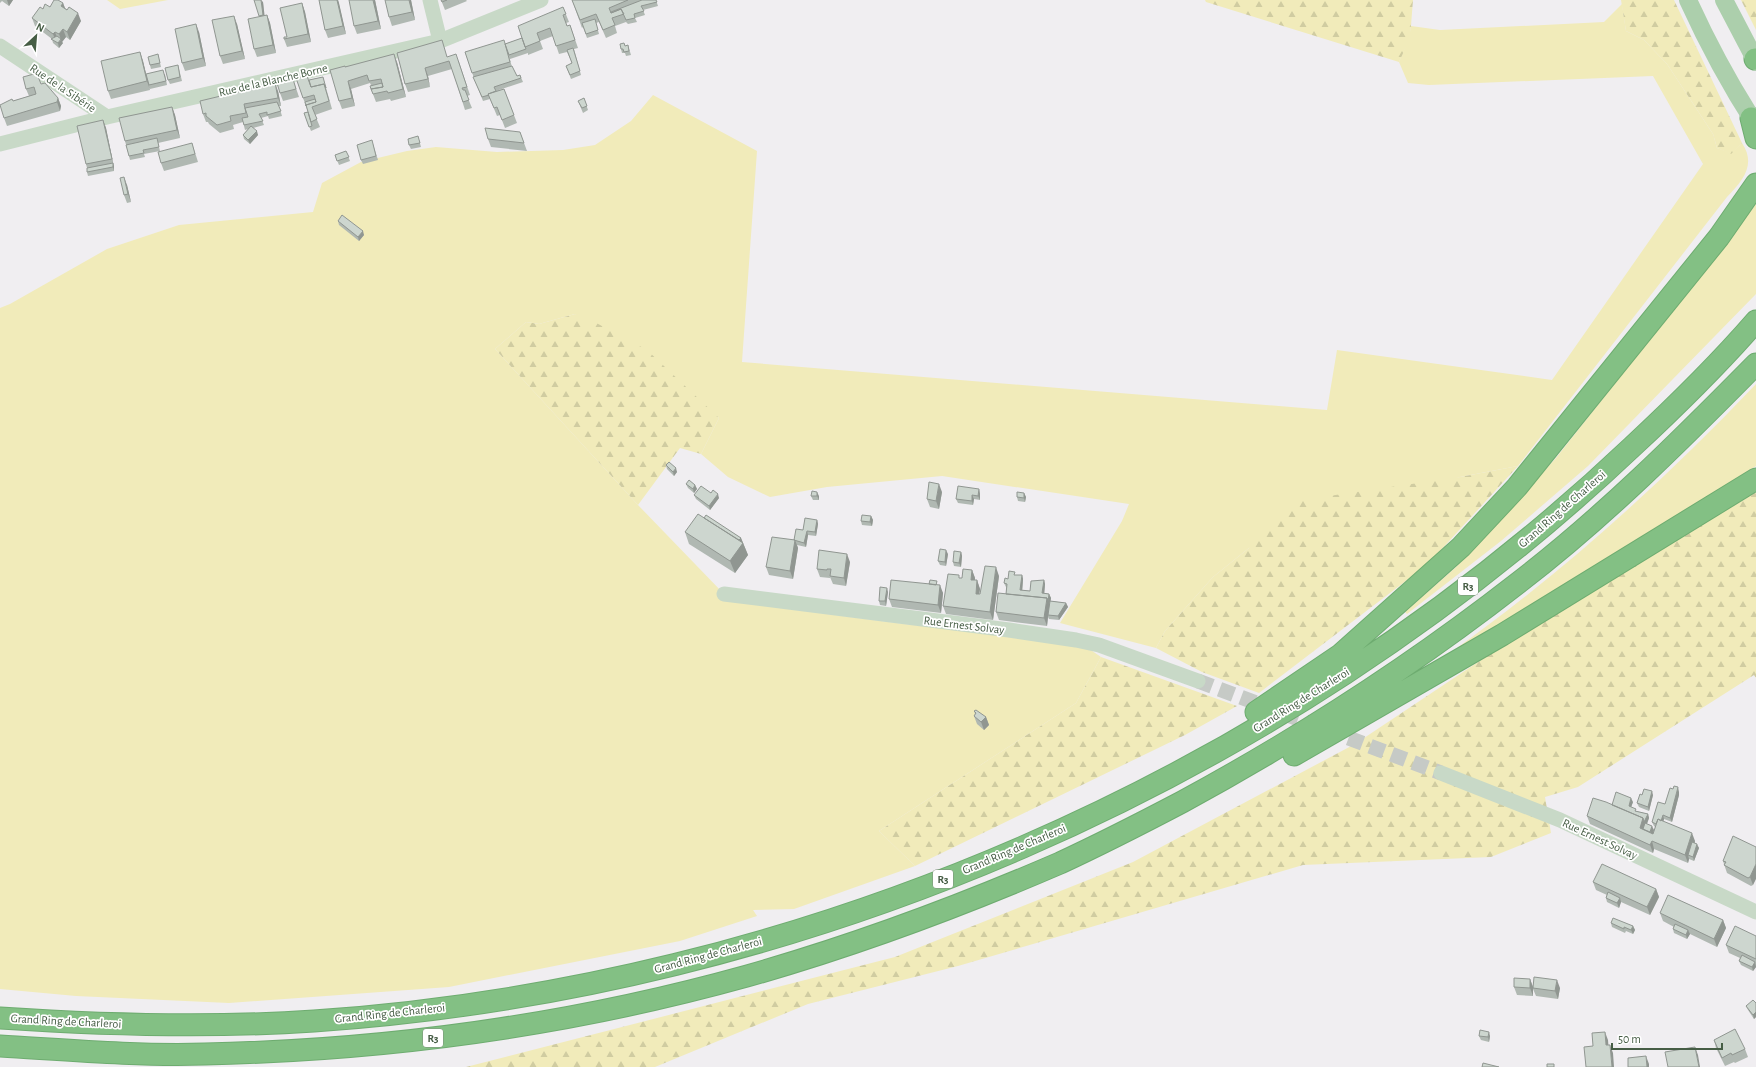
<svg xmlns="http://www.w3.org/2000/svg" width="1756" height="1067" font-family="'Alegreya Sans',sans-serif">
	<defs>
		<pattern id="forest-firs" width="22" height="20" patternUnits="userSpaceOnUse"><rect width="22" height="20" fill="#f1ebba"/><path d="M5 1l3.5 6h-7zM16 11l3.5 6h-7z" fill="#d0cca1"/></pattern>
	</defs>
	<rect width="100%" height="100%" fill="#f0eef1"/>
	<path fill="#f1ebba" d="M107,0H168L120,9Z
		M1622,4L1626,31L1644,40L1667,64L1713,134L1717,148L1731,153L1742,143C1756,164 1744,180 1727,197L1518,466L1460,477L1249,548L1213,577L1165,631L1156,648L1060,623L1122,521L1129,504L942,476L827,487L770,497L728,477L701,454L719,418L575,314L539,324L526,322L495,349L638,505L724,594L720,600L904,624L1076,640L1101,657L1076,703L879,831L915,866L794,909L753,910L757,916L680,941L449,987L229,1003L76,996L0,989V308L10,304L107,249L179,225L313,212L322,183L361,162L407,151L436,147L497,152L563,150L595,145L631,121L653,95L757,151L742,362L1327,410L1337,350L1552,380L1703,164L1653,76L1429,85L1408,83L1399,62L1409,38L1411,26L1440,30L1604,22Z
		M1756,204V294L1588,466L1501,541L1407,614L1405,612L1455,568L1556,458Z
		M1756,384V466L1592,570L1452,655L1450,653C1561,574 1662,483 1756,384Z"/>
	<path fill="url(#forest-firs)" d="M1205,0H1413L1410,38L1399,62L1206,2Z
		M1621,0H1674L1742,143L1731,154L1717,148L1713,134L1667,64L1644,40L1626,31Z
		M1741,0H1756V30Z
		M575,314L587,318L647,350L719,418L701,454L680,448L638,505L495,349L526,322L539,324Z
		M1518,466L1428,564L1259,693L1202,672L1156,648L1165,631L1213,577L1249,548L1294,501L1460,477Z
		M1756,492V678L1754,675L1578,787L1545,797L1551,833L1491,857L1303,865L958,966L808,1004L655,1067H466L895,957L1133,862L1355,744L1496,650Z
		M1101,657L1237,706L1185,735L915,866L879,831L1076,703Z"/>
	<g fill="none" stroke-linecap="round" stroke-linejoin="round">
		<path stroke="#c6cac6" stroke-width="15" stroke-dasharray="15 8" stroke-linecap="butt" d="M1198,681L1441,773"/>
		<defs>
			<path id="highway" d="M1755,59H1756
				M1751,118L1756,138
				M1256,712L1340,655L1461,547L1517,487L1719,237L1756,184
				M1294,755L1502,635L1756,479
				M0,1018C105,1025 210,1028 314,1021C800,988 1278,782 1632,447C1675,407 1717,366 1756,321
				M0,1046C68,1050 137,1056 205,1054C388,1050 571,1025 747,976C853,946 958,907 1060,863C1101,844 1142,823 1182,802C1300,738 1413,665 1518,583C1604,517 1680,441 1756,364"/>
		</defs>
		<use href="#highway" stroke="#6eac70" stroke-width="23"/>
		<path stroke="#c8d9c7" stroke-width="15" d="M430,0L440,41
			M0,46L107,117
			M0,144L107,117L440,41L541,0
			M724,594L1009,630L1076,640L1099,645L1198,681
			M1441,773L1560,820L1756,912"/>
		<path stroke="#accfac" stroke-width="18" d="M1688,0C1708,44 1730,85 1756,125
			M1724,0L1756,61"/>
		<use href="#highway" stroke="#83c084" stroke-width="21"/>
	</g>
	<path fill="#b0b8b2" d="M0,0H13L9,6L2,1L0,3Z
		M319,0H338L346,34L328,38L325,30Z
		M375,0L381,29L357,34L354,26Z
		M411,0L415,20L392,26L389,17Z
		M441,0H466L467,1L445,10Z
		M572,0H656L658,6L643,10L645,15L635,18L637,22L628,24L626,22L615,26L617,33L606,38L599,22L596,23L599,34L587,38L583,27L582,28Z
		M263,2L264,15H267L270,23L276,53L257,57L254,49L259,17Z
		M63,3L65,8L81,21L70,40L66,37L62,42L63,43L59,48L53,43L52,39L35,26L32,18L43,9Z
		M302,3L305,12L311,42L287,47L284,39L287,37Z
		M563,7L569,22L566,23L567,26L570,25L578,48L574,49L581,75L571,79L566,66L572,63L567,52L559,54L553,36L540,41L543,49L528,55V53L510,59L509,56L512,67L517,76L520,75L523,82L496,91L504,89L517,123L505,128L500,115L497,116L490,99L483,101L475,81L465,52L505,44L522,38Z
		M237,24L245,59L223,64L220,56Z
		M199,32L206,66L185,71L182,63Z
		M628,45L631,55L626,56L625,53H622L621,49Z
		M140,52L143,61L146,74H165L167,85L150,89L149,85L150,90L111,99L108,91Z
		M397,53L447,57L459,62L470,95L467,96L472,108L465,110L452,69L428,76L430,87L408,92L405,84Z
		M158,54L161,67L151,69L150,65Z
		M397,62L406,97L391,101L390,99L376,102L371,89V85L370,83L351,89L355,106L342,109L339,101L345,67Z
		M178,65L182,81L170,84L168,80Z
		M323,77L332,109L315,115L320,127L311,131L304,113L308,112L296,78L309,80Z
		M293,79L299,97L283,101L280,93Z
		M41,84L58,98L61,106L60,111L7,126L4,118L13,101L29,96L26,89Z
		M278,91L281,106H279L282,116L269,119L268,116L261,118L264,125L253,128L258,135L250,144L244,139L243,135L248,129L245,130L243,122L233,125L234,129L220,133L209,124L208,122H206L203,114Z
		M584,98L588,110L583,113L578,101Z
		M172,107L175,115L180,138L158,143L160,151L144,154L145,157L130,160L125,141Z
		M103,120L106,128L114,167V171L88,176L87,172V168L86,164Z
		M520,132L527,151L491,147L488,139Z
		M418,136L421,147L411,149L409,145Z
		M192,143L198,162L164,171L161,163Z
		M373,144L378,160L363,164L361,160Z
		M346,151L350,161L339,165L335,155Z
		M127,185L131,202L127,203L124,195Z
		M338,221L364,235L359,241L339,225Z
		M666,465L677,472L674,476L667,469Z
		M686,484L695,485L697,489L694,493L688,488Z
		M979,489L980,494V500L974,499L973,505L958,503L956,499Z
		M942,492L939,509L930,507L927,499Z
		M1024,493L1026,497L1025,502L1018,501L1017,497Z
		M694,495L719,498L710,510L696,499Z
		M811,496H819V500H813Z
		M871,516L873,520L872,526L862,525L861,521Z
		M704,518L741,538L748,555L735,573L689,544L685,532Z
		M817,520L818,524L816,536L808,535L806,547L797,545L798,548L793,579L769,575L766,567L794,540L803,530Z
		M961,552L962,556L961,567L954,566L953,562Z
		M948,554L946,566L940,565L938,561Z
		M850,562L846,586L833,584L830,577V578L820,577L817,569Z
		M972,570L975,578V580H977L980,589L979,594H980L999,576L993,620L946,614L943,606L960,578H962Z
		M1016,575H1022L1023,579L1022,590L1030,591L1044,580L1045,584L1044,593L1049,594L1051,598L1050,601L1066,603L1068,607L1059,620L1049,619L1048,617L1047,626L999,620L996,612L1006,594L1007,588L1006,587L1004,583L1008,579Z
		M938,585L943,593L941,613L892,607L889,599Z
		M888,592L886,606L880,605L879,601Z
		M974,711L986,717L989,725L984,730L977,724L974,716L975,714Z
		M1679,792V795L1672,822L1664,819L1663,822L1695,841V843L1699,848L1694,861L1689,859L1688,863L1654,849L1653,853L1590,824L1587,816L1612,805L1633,802L1631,807L1636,811L1648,814L1649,818L1647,824L1654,830L1653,834L1655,827L1654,826L1652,822L1665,804Z
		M1642,795H1653L1649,811L1639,807L1637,803Z
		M1756,847L1753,885L1751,886L1727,873L1723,861Z
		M1593,882L1656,889L1659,897L1650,915L1621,902L1619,908L1607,902L1606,898L1607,895L1596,890Z
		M1660,913L1723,920L1726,928L1717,947L1690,934L1687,939L1674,933L1673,929L1674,927L1663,921Z
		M1611,923L1633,926L1635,930L1633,934L1626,931L1625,933L1612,927Z
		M1756,936V967L1753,971L1741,965L1739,961L1740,958L1729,953L1726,945Z
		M1530,979L1533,987L1560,988L1558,999L1536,996L1533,989V996L1517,995L1514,987Z
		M1756,1003V1017L1754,1019L1748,1010L1746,1006Z
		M1479,1036H1490L1489,1042L1481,1040Z
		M1714,1040L1745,1049L1748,1057L1735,1063L1734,1062L1725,1066L1716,1048Z"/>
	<path fill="#909691" d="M7,0H13L9,6Z
		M261,0L263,2L265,19L263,15Z
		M337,0H338L339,3L346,34L343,26Z
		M373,0H375L381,29L378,21Z
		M409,0H411L415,20L412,12Z
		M63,3L66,11L61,6Z
		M302,3L305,12L311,42L308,34Z
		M78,13L81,21L70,40L67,32Z
		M267,15L270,23L276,53L273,45Z
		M234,16L237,24L245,59L242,51Z
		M196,24L199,32L206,66L203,58Z
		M63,29L66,37L62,42L63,43L59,48L58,43L61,40L59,34Z
		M55,32L58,40L56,42L53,34Z
		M140,52L143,61L150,90L147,81Z
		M394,54L397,62L406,97L403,89Z
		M425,68L428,76L430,87L428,79Z
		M348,81L351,89L355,106L352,98Z
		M275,83L278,91L281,106L278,98Z
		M58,98L61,106L60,111L57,102Z
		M172,107L175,115L180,138L177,130Z
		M103,120L106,128L114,167V171L113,167V163L112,159Z
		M257,131L258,135L250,144L248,140Z
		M124,177L127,185L131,202L128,194Z
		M363,231L364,235L359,241L358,237Z
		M676,468L677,472L674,476L673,472Z
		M939,484L942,492L939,509L936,501Z
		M695,485L697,489L694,493L693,489Z
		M979,489L980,494V500L978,496Z
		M817,492L819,496V500L817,496Z
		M1024,493L1026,497L1025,502L1024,498Z
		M718,494L719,498L710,510L709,506Z
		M972,495L974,499L973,505L972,501Z
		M871,516L873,520L872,526L870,522Z
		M817,520L818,524L816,536L815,532Z
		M807,531L808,535L806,547L804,543Z
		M741,538L748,555L735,573L730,561L738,543Z
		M795,540L798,548L793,579L790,571Z
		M946,550L948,554L946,566L945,562Z
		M961,552L962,556L961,567L959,563Z
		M847,554L850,562L846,586L844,578Z
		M996,567L999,576L993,620L990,612Z
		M972,570L975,578L974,588L971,580Z
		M1022,575L1023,579L1022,594L1020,590Z
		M977,580L980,589L978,602L976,594Z
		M1044,580L1045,584L1044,597L1042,593Z
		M940,585L943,593L941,613L938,605Z
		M887,588L888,592L886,606L885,601Z
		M1049,594L1051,598L1050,607L1048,602Z
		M1047,598L1050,607L1048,615V617L1047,626L1044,618Z
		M1066,603L1068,607L1059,620L1058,616Z
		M986,717L989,725L984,730L981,722Z
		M1678,787L1679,792V795L1672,822L1670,818Z
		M1652,791L1653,795L1649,811L1648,807Z
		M1631,798L1633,802L1630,810L1629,806Z
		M1648,814L1649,818L1646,826L1644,822Z
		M1663,815L1664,819L1661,829L1659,825Z
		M1643,818L1646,826L1644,833L1640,828Z
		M1652,826L1654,830L1651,840L1649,835Z
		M1692,833L1695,841L1690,856L1688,855L1689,859L1688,863L1685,855Z
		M1652,841L1654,849L1653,853L1650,845Z
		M1697,844L1699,848L1694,861L1693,857Z
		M1756,864V879L1753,885L1750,877Z
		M1656,889L1659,897L1650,915L1647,907Z
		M1620,898L1621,902L1619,908L1617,903Z
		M1723,920L1726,928L1717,947L1714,939Z
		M1633,926L1635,930L1633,934L1631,930Z
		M1688,930L1690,934L1687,939L1686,935Z
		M1755,962L1756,967L1753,971L1752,967Z
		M1530,979L1533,987V996L1530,988Z
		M1557,980L1560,988L1558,999L1555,991Z
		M1756,1012V1017L1754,1019L1753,1015Z
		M1489,1032L1490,1036L1489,1042L1488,1037Z
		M1605,1032L1608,1040L1609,1053L1606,1045Z
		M1610,1045L1613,1053L1614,1067H1612Z
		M1695,1047L1698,1055L1700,1067H1699Z
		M1646,1056L1649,1064V1067H1647Z"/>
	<path fill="#cdd6cf" stroke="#909691" d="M54,0H58L63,3L61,6L67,10L69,7L78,13L67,32L63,29L59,34L55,32L53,34L32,18L40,7L43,9L45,4L50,7Z
		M254,0H261L263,15L259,16Z
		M319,0H337L343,26L325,30Z
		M349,0H373L378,21L354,26Z
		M385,0H409L412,12L389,17Z
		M441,0H447L442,2Z
		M572,0H628L609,8L611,13L621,9L624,14L612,18L615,25L603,30L596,14L580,20Z
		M642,0H656L657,2L641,6L644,11L634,14L635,18L626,20L621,9L611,13V12Z
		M302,3L308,34L284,39V37H287L280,8Z
		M563,7L566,14L563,15L567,26L570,25L575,40L556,46L550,28L537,33L540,41L525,47L518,26Z
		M267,15L273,45L254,49L248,19Z
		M234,16L242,51L220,56L212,20Z
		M595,19L598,30L586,34L582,23Z
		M196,24L203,58L182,63L175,29Z
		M57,36L61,39L58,43L51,39Z
		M522,38L526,49L509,55L505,44Z
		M442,40L447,57L456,54L467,87L462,88L463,90H465L469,100L463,102L449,61L425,68L428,79L405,84L397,53Z
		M504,40L510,62L472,73L465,52Z
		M624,43L625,46L628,45L629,51L624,52L623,49H621L620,44Z
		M573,48L580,71L570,75L566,66L572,63L567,50Z
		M140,52L147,81L108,91L101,61Z
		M158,54L160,63L150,65L148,57Z
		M394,54L403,89L388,93L387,91L373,94L371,89L383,87L381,79L369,81L367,75L348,81L352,98L339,101L330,70L345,66V67Z
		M178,65L180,77L168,80L165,68Z
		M512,66L517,76L520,75L521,78L494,87L496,91L488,94L489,95L482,97L473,77Z
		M163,70L166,81L149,85L146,74Z
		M34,74L39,79L41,84L45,83L58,98L57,102L4,118L0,105L12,99L13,101L36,94L34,87L26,89L23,77Z
		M307,76L311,87L324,84L329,101L312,107L317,119L311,122L306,105L316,102L314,95L303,98L296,78Z
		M323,77L326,88L324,84L311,87L309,80Z
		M293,79L296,89L280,93L277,83Z
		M275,83L278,98L244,104L246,113L230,116L231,121L217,125L206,116V113L203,114L200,101Z
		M382,83L383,87L371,89L370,86Z
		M504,89L514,115L502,120L497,107L494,108L488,94Z
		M584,98L587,106L582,108L578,101Z
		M315,99L316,102L306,105V106L305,102Z
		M277,102L281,111L267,115V112L259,114L263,121L244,125L242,118L248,117L245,108Z
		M172,107L177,130L125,141L119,118Z
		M308,112L312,126L309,127L304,113Z
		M103,120L112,159L86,164L77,126Z
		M251,126L257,131L248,140L243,135Z
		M485,128L520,132L524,143L488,139Z
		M418,136L420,143L409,145L408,139Z
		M157,138L159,147L143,150L144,153L129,156L126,145Z
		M372,140L376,156L361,160L357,145Z
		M192,143L195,154L161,163L158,152Z
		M346,151L349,157L337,161L335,155Z
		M113,163V167L87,172V168Z
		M124,177L128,194L124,195L120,178Z
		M342,215L363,231L358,237L338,221Z
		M669,462L676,468L673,472L666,465Z
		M689,480L695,485L693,489L686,484Z
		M929,482L939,484L936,501L927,499Z
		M701,486L711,493L713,490L718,494L709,506L694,495Z
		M958,486L979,489L978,496L972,495V501L956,499Z
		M812,491L817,492V496H811Z
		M1017,492L1024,493V498L1017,497Z
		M698,514L743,543L730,561L685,532Z
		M706,515L741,538L739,540L704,518Z
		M862,515L871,516L870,522L861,521Z
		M805,518L817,520L815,532L807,531L804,543L794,540L796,529L803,530Z
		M772,537L795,540L790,571L766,567Z
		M940,549L946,550L945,562L938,561Z
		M819,550L847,554L844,578L830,576L831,569H827V570L817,569Z
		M954,551L961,552L959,563L953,562Z
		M985,566L996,567L990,612L943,606L948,574L959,575V578H962L963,569L972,570L971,580H977L976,594H980Z
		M1009,571L1015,572L1014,575H1022L1020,590L1030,591L1031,581L1044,580L1042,593L1049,594L1048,602L1047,598L1006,594L1007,584L1004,583L1005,578L1008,579Z
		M891,580L940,585L938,605L889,599Z
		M930,580L937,581L936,585L929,584Z
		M880,587L887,588L885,601H879Z
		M998,593L1047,598L1044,618L996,612Z
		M1050,601L1066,603L1058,616L1048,615Z
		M976,710L986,717L981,722L974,716L976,713L974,711Z
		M1674,786L1678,787L1677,791L1670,818L1663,815L1661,821L1658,819L1656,824L1652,822L1658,802L1665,804L1670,788L1673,789Z
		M1644,789L1652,791L1648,807L1637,803L1640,794L1642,795Z
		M1616,792L1631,798L1629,806L1636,809L1635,811L1648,814L1644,822L1643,818L1612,805Z
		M1593,798L1606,802L1643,818L1640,828L1653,834L1658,819L1692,833L1685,855L1652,841L1650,845L1587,816Z
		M1645,823L1652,826L1650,832L1643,829Z
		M1733,836L1756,847V864L1750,877L1748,878L1724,865L1726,862L1723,861Z
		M1692,842L1697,844L1693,857L1688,855Z
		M1602,864L1656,889L1647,907L1593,882Z
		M1608,892L1620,898L1617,903L1606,898Z
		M1668,895L1723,920L1714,939L1660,913Z
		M1613,918L1633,926L1631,930L1624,927V929L1611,923Z
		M1675,924L1688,930L1686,935L1673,929Z
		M1735,926L1756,936V959L1726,945Z
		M1742,955L1755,962L1752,967L1739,961Z
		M1534,977L1557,980L1555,991L1533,988Z
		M1514,978L1530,979V988L1514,987Z
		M1753,1000L1756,1003V1012L1753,1015L1746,1006Z
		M1735,1029L1745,1049L1732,1055L1731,1053L1722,1058L1714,1040Z
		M1480,1030L1489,1032L1488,1037L1479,1036Z
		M1605,1032L1606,1045H1610L1612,1067H1586L1584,1047L1593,1046L1592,1033Z
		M1695,1047L1699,1067H1668L1665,1052Z
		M1646,1056L1647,1067H1628V1058Z
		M1483,1063L1499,1067H1482Z
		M1547,1064H1554V1067H1547Z"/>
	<g text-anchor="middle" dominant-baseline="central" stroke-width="3.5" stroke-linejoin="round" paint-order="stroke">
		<g fill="#fff" stroke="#7e8e7d" stroke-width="1">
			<rect x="1458" y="577" width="20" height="18" rx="3"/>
			<rect x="933" y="870" width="20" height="18" rx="3"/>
			<rect x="423" y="1029" width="20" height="18" rx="3"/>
		</g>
		<g font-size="11" font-weight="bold" fill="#465d45">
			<text x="1468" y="586">R3</text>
			<text x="943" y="879">R3</text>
			<text x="433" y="1038">R3</text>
		</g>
		<g font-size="12" fill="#465d45" stroke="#fff">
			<text transform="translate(273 80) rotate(-13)">Rue de la Blanche Borne</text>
			<text transform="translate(63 88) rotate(34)">Rue de la Sibérie</text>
			<text transform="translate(1562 509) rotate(-41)">Grand Ring de Charleroi</text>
			<text transform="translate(964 625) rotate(7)">Rue Ernest Solvay</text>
			<text transform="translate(1301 700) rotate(-32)">Grand Ring de Charleroi</text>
			<text transform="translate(1600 839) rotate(25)">Rue Ernest Solvay</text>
			<text transform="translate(1014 849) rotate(-23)">Grand Ring de Charleroi</text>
			<text transform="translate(708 955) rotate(-15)">Grand Ring de Charleroi</text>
			<text transform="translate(390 1013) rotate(-6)">Grand Ring de Charleroi</text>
			<text transform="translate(66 1021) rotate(3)">Grand Ring de Charleroi</text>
		</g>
	</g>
	<g transform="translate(36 36) rotate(26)" stroke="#ffffff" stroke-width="3" paint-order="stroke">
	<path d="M0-3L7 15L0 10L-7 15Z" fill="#465d45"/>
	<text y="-6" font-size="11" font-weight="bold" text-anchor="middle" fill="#465d45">N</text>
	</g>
	<path d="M1612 1043v6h110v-6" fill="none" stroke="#465d45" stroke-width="2"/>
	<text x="1618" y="1043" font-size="12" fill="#465d45" stroke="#ffffff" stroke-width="3" paint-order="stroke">50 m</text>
</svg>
